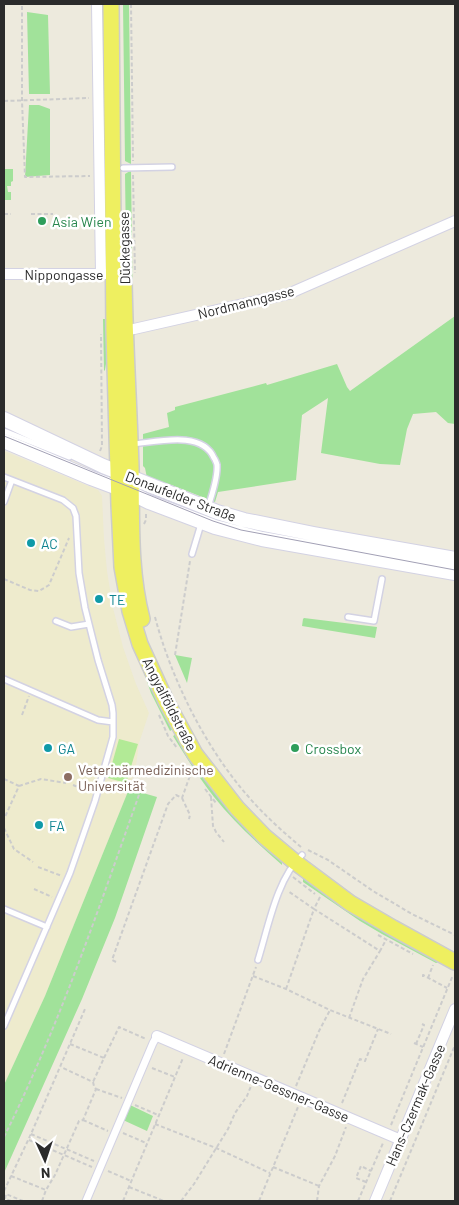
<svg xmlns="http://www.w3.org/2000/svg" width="459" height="1205" font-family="Barlow,sans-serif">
	<rect width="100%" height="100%" fill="#edeadd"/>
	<path fill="#eeebcd" d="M4,451L98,490L102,496L104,539L107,571L113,608L123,647L136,684L149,713L139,743L136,766L129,789L45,996L4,1085Z"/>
	<path fill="#a1e29a" d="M123,4H129L131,164L125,161Z
		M27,12L48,15L50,94H29Z
		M29,105H39L50,109V175L25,177Z
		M4,169H13V181L11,182V186H7L8,192H11V200H5V211H4Z
		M130,171H131L133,323L129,319L127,315L125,174Z
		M455,316V424L448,423L436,412L413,414L407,429L400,465L380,464L321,453L328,398L302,415L296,480L218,492L215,502L169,484L147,478L145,468L143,466V434L169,427L167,413L175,410V407L266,383L267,385L337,364L347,387L350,391Z
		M103,319H109V345L105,370L104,371Z
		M304,618L377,627L375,638L302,626L303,619Z
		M135,648L173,729L170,731L151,693Z
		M175,655L192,658L187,683Z
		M178,733L281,857L282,862V865C258,844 234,822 214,797C199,778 186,757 173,736Z
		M129,789L157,797L115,918L82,999L4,1173V1085L45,996Z
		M303,876L391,935L439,961V962L436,963L382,934L360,921L303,882Z
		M130,1105L153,1116L147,1131L123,1120Z"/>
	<path fill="#b2ea96" d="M119,739L138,744L126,783L108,778Z"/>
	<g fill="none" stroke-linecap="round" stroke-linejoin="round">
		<defs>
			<path id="service" d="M123,168L172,167
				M4,431L69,457
				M133,444C157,442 202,430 214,458C215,459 217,464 217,465C218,477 212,495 208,507
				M4,477L63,500L73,508L76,516L79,573L85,608L98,660L112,705L113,713V737L95,801L70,873L4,1026
				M4,502L12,480
				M192,554L201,524
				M348,617L374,621L382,579
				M56,621L71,627L89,624
				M4,679L98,720L113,722
				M4,909L47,927
				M258,960C268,928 277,878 302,855"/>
			<path id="pedestrian" d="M86,1201L153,1043L157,1036"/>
			<path id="minor" d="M97,4L101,274
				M4,274H108
				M121,331L134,329L288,294L455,221
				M157,1036L401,1140
				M375,1201L455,1009"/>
			<path id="secondary" d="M4,419L103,466L217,512L244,520L314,534L455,559
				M4,441L91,478L131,493L149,502L215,527L262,539L455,573"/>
			<path id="primary" d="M111,4L114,331L119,505L122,567L130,611L140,644L166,701L195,754L237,808L265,837L295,862L350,903L393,928L455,962
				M124,280C125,343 129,405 131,467C132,518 129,569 142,619"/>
		</defs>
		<use href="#service" stroke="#d3d2e3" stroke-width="8"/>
		<use href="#pedestrian" stroke="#d3d2e3" stroke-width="9"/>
		<use href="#minor" stroke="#d3d2e3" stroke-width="12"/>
		<use href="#secondary" stroke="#d3d2e3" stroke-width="16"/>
		<use href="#primary" stroke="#ccc" stroke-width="18"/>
		<path stroke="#ccc" stroke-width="2" stroke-dasharray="4 2.5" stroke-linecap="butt" d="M131,4L133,161
			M22,6V101L25,177L90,176
			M4,101L89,98
			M133,175L135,273
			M4,214H11
			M31,214H53
			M100,451L102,446L101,334
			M144,524L146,520V514
			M4,579L30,590L39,591L49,585L69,538
			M155,617C171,678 205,747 247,795C263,814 282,831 301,847
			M175,655L190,561
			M22,715L29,696
			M159,715L168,736L177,748
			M87,766L96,770
			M4,779L19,786L4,819
			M73,785L90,792
			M19,786L41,779L66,783
			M205,789L216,803
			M211,797L213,826L216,832L224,842
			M182,798L190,815L189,819
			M4,828L14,849L33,862
			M308,850L328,860L373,891L412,914L455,935
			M38,867L62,876
			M293,877L315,894
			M34,889L52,897
			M320,897L314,909L380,951L386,940
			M378,935L413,954
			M116,962L112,960L168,804L176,795L182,798L192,770
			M253,976L286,989L330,1010L391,1034
			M423,977V975L447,988
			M428,978L433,965
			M286,989L314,909L288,891
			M349,1018L363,979L380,951
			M414,1043L423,1047
			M70,1044L104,1058L93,1082
			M416,1044L424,1025L422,1024
			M224,1054L256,967
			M104,1058L119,1027L146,1039
			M152,1068L175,1077
			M296,1086L319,1031L330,1010
			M96,1089L122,1098
			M342,1103L360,1059L365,1061L378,1029
			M135,1105L158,1115
			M83,1120L108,1131
			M155,1124L216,1148L270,1173
			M391,1125L453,975
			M123,1133L146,1143
			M31,1134L94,1161
			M4,1137C59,1026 99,908 140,792
			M29,1140L92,1167
			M273,1167L319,1186
			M108,1171L131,1181
			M11,1176L46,1190
			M366,1182L356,1178L361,1166L371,1171
			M129,1187L164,1201
			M4,1191L31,1134L85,1009
			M11,1201L5,1199L6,1194L23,1201
			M42,1201L46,1190L55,1175L79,1121L83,1120L96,1089L94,1086L93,1082L61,1067
			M123,1201L183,1058
			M181,1201L194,1184L228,1129L235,1113L247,1096L251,1086
			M259,1201L298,1107
			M317,1201L319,1186L335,1156L346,1127
			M358,1201L383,1143
			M390,1201L455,1045"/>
		<use href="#service" stroke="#fff" stroke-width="5"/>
		<use href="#pedestrian" stroke="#fff" stroke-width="7"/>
		<use href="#minor" stroke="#fff" stroke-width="10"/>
		<use href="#secondary" stroke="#fff" stroke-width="14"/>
		<use href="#primary" stroke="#eeef60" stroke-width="15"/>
		<path stroke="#a2a0b5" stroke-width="1" d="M4,436L213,521L241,530L455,570"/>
	</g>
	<g fill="#2e9e5b" stroke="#fff" stroke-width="2">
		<circle cx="42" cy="221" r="5"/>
		<circle cx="295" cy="748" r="5"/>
	</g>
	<g fill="#0f9aa8" stroke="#fff" stroke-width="2">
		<circle cx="31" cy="543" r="5"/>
		<circle cx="99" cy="599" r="5"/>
		<circle cx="48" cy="748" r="5"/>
		<circle cx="39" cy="825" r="5"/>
	</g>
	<circle fill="#8d6e63" stroke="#fff" stroke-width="2" cx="68" cy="777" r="5"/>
	<g text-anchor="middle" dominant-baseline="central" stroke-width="5" stroke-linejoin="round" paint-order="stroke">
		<g font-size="14" fill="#27864d" stroke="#fff" text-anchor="start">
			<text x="52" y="221">Asia Wien</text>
			<text x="305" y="748">Crossbox</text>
		</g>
		<g font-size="14" fill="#2b2b2b" stroke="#fff">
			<text transform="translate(124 248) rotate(-91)">Dückegasse</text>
			<text x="64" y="274">Nippongasse</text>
			<text transform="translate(246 302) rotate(-14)">Nordmanngasse</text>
			<text transform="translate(181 496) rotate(21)">Donaufelder Straße</text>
			<text transform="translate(170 704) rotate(63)">Angyalföldstraße</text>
			<text transform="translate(279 1088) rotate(23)">Adrienne-Gessner-Gasse</text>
			<text transform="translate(415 1105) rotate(-67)">Hans-Czermak-Gasse</text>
		</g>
		<g font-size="14" fill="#0d838f" stroke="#fff" text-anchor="start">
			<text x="41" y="543">AC</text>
			<text x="109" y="599">TE</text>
			<text x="58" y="748">GA</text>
			<text x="49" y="825">FA</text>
		</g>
		<g font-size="14" fill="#785e54" stroke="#fff" text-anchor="start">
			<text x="78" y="769">Veterinärmedizinische<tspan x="78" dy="16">Universität</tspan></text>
		</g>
	</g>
	<rect width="459" height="1205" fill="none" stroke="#2b2b2b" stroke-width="10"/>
	<g transform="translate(45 1160) rotate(177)" stroke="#ffffff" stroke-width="4" paint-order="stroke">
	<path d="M0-4L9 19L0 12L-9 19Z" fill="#2b2b2b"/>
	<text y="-8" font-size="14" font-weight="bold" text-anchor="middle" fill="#2b2b2b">N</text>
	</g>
</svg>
